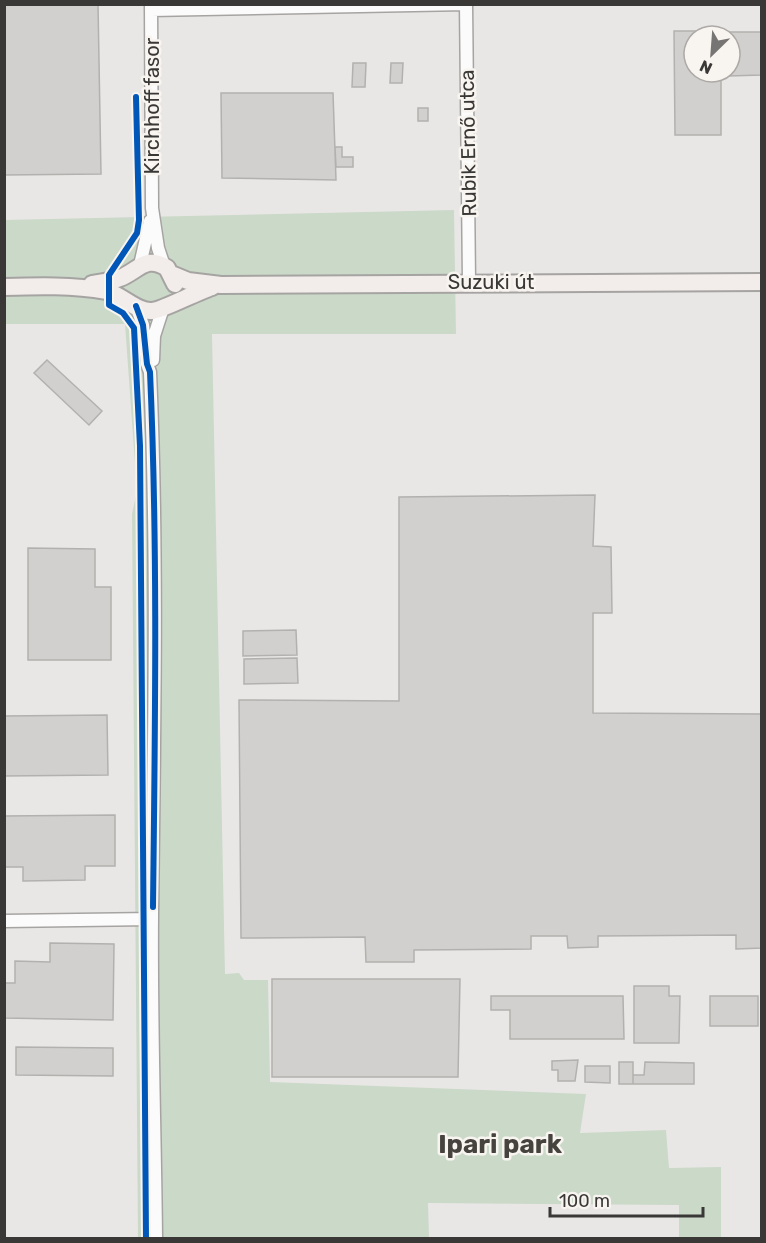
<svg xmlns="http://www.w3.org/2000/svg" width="766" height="1243" font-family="Rubik,sans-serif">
	<rect width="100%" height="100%" fill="#e9e7e5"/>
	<path fill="#cbd9c9" d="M454,210L456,334H212L225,974L239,973L244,980H268L270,1082L586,1094L580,1133L666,1130L669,1168L721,1167V1238H679V1205L428,1203L429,1238H138L132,514L137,491L125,324H5L4,220Z"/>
	<path fill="#d1d0ce" stroke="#b2b1af" stroke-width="1.5" d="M4,4H98L101,174L4,175Z
		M674,31H721V36H694V72H721V135H675Z
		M728,32H762V75L728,76Z
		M353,63H366L365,87H352Z
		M391,63H403L402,83H390Z
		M221,93H333L336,180L222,178Z
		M418,108H428V121H418Z
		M335,147H342V157H353V167H336Z
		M47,360L102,411L89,425L34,373Z
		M595,495L593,546L611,547L612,613H593V713L762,714V948L736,949V935L598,936V947L568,948L567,936H531V949L414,950V962H366L365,937L241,938L239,700L399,701V497Z
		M28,548L95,549V587H111V660H28Z
		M296,630L297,655L243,656V631Z
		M297,658L298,683L244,684V659Z
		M107,715L108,775L4,776V716Z
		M115,815V866H85V880L23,881V867H4V816Z
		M50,943L114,944L113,1020L4,1018V983H15V961L50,962Z
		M272,979H460L458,1077H272Z
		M634,986H669V996H680L679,1043H634Z
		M491,996H623L624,1039H510V1010H491Z
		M710,996H758V1026H710Z
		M16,1047L113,1048V1076L16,1075Z
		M578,1060L575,1081H558V1070H552V1061Z
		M619,1062H633V1084H619Z
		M645,1062L694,1063V1084H633V1075H644Z
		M585,1066H610V1083L585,1082Z"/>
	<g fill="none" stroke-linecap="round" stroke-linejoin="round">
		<defs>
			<path id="minor" d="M151,4L152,208L158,248L164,266
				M151,10L466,4L469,282
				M140,265L150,221
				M136,306L143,325L147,364L150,372C158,554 154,735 152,916C151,1024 155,1131 156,1238
				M153,360L154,336L163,308
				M4,921L152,919"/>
			<path id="secondary" d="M171,274L188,281L221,285L762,282
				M92,284C101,282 111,282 120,278C138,271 146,254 167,268L175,284
				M4,287C38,286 73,285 106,291C123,295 136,312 152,311C163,310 196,292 212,287"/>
		</defs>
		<use href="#minor" stroke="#a6a4a2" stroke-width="15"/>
		<use href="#secondary" stroke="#a6a4a2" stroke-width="20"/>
		<use href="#minor" stroke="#fcfbfb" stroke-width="12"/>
		<use href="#secondary" stroke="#f2edeb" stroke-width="16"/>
		<defs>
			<path id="cycleway" d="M136,97L139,220L137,233L109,275V305L123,313L134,328L140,446L146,1238
				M136,306L143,325L147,364L150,372C158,550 155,729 153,907"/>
		</defs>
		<use href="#cycleway" stroke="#f8f4f0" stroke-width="10"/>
		<use href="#cycleway" stroke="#0057b8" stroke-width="6"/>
	</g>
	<g text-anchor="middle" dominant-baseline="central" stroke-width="5" stroke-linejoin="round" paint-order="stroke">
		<g font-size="20" fill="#393836" stroke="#f8f4f0">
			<text transform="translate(152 106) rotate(-90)">Kirchhoff fasor</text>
			<text transform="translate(468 143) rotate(-91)">Rubik Ernő utca</text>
			<text x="491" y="282">Suzuki út</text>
		</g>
		<g font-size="26" font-weight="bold" fill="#46433f" stroke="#f8f4f0">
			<text x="500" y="1144">Ipari park</text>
		</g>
	</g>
	<rect width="766" height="1243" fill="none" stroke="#393836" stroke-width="12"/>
	<g transform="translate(712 54) rotate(205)"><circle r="28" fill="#f8f4f0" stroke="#aca9a6" stroke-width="1.5"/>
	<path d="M0-4.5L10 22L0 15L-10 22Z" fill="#777573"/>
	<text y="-9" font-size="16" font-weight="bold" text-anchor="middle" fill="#393836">N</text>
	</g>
	<path d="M550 1207v9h153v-9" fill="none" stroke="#393836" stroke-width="3"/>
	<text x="559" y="1207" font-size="18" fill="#393836" stroke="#f8f4f0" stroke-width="4.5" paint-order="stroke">100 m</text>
</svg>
